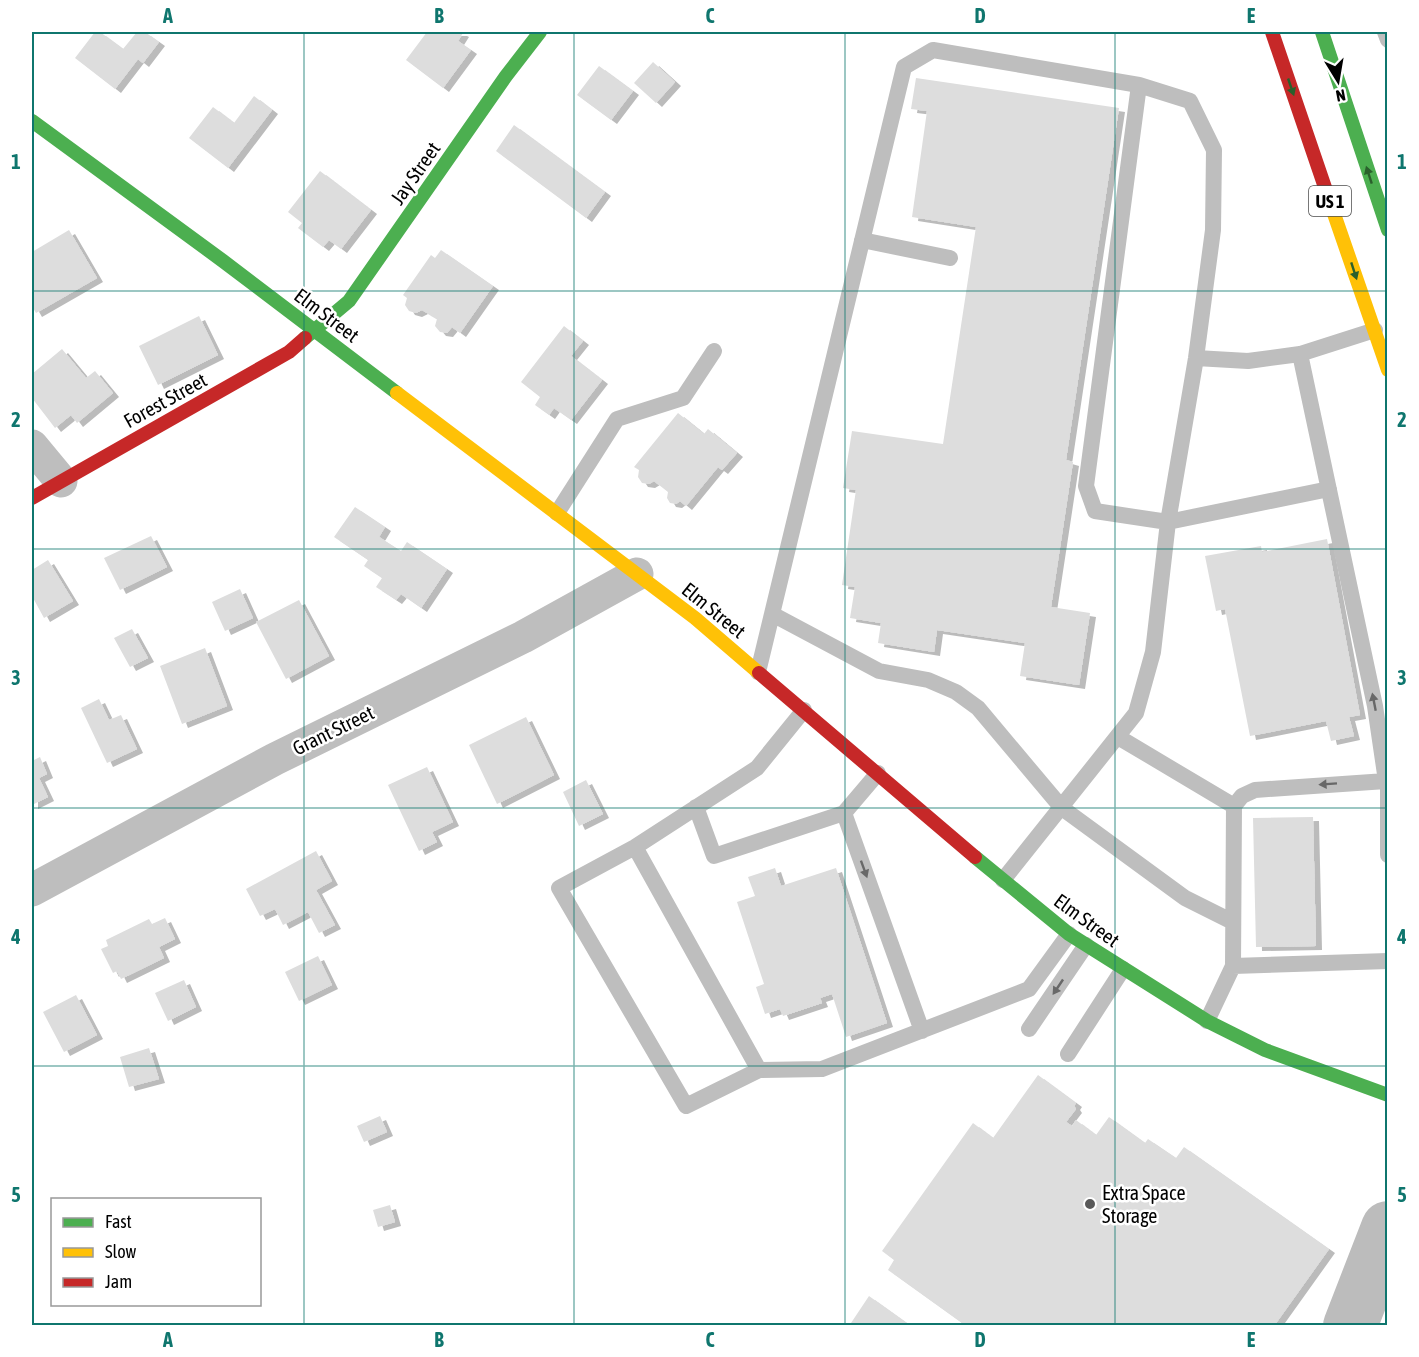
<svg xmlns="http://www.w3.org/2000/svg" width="1419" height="1357" font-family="'Asap Condensed',sans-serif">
	<defs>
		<filter id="shadow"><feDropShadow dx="6" dy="4" stdDeviation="0" flood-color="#0004"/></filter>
	</defs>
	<rect width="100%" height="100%" fill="#fff"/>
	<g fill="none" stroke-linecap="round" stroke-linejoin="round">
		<path stroke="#bcbcbc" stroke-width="54" d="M1350,1326L1388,1228"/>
	</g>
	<path fill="#ddd" filter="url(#shadow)" d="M95,32H100L123,49L137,32H145L159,42L143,63L138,59L115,89L75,58Z
		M427,32H461L463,33L458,41L471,50L443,88L406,60Z
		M653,62L675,82L656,103L634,83Z
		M599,66L633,91L611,120L577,95Z
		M916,78L1119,108L1066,460L1073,462L1051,607L1090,613L1079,685L1020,676L1025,643L937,630L934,652L878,643L881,623L850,618L855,587L842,585L856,490L843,488L852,431L943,444L976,227L912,217L927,111L911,109Z
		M254,96L272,110L228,168L189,138L213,107L234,123Z
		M514,125L605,192L586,218L496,151Z
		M320,171L371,210L341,249L329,240L323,247L298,228L302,223L288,212Z
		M69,230L97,278L36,313L32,306V252Z
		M441,250L493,286L460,333L452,327L447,333L440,332L435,326L437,319L422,310L416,313L409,311L405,305L407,298L403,295L431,255L435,258Z
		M199,316L218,355L158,385L139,346Z
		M564,326L583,341L571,356L602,380L571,420L554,408L549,415L535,405L540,397L521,382Z
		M62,349L86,378L95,371L113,393L77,423L71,415L55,428L32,398V374Z
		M678,413L704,434L708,429L737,453L722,470L718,467L686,506L680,501L676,504L670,503L667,498L668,492L654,481L649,484L642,483L638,477L639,470L634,467Z
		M355,507L385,527L379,537L401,551L407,542L447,569L421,608L401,594L396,600L376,587L382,578L364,566L368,560L334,537Z
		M151,536L167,567L120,590L104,558Z
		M1327,539L1360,715L1349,717L1354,736L1331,741L1326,721L1250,736L1225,609L1216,611L1205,556L1261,546L1262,552Z
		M48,560L73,601L44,618L32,596V570Z
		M240,589L253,618L225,631L212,602Z
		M299,600L329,656L286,679L256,622Z
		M132,629L148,658L130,667L114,638Z
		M205,648L227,706L182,724L160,666Z
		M99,699L109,720L121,715L137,749L107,763L81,708Z
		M526,717L554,775L497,804L469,745Z
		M40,757L47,774L39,778L48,797L32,805V761Z
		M427,767L453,822L432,832L437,842L419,851L388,785Z
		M586,780L603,814L579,826L563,792Z
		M1313,817L1316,946L1256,947L1253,818Z
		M316,851L332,881L316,890L335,925L319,933L308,912L283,925L275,909L260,916L246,889Z
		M775,868L781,886L836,868L887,1023L846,1037L832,994L820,998L822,1003L783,1016L780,1009L765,1014L756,987L764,984L737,902L755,896L748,877Z
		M165,918L175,939L159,947L164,958L121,979L117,971L113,973L101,949L108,946L106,940L149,919L152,924Z
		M318,956L332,985L299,1001L285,972Z
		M184,980L196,1007L168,1021L155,993Z
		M76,995L97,1035L64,1052L43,1012Z
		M149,1048L159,1079L129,1087L120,1057Z
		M1038,1075L1076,1103L1074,1106L1076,1109L1066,1122L1072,1126L1076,1120L1096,1135L1109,1117L1145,1143L1148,1139L1176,1158L1184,1147L1329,1249L1274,1326H966L888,1270L894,1260L882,1251L973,1123L993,1138Z
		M380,1116L387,1132L364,1142L357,1126Z
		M390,1205L395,1222L378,1227L373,1210Z
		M869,1296L911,1326H849Z"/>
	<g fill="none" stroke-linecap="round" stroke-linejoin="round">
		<path stroke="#bebebe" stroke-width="16" d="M1385,32L1388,40
			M1139,85L1190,101L1214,150L1213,230L1196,358L1168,522L1329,489
			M862,240L950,258
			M1196,358L1248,361L1300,354L1375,330
			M557,513L617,419L683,398L714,351
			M772,614L879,671L928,680L956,692L978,708L1062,808L1185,898L1233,922
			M758,672L904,67L933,50L1139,85L1086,486L1095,511L1168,522L1153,652L1136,713L1003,880
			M804,710L757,768L635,847L559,888L686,1106L759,1070L822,1069L1029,989L1069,934
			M1118,737L1234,806
			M1388,781V855
			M696,807L714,856L844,813L878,773
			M844,813L922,1031
			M635,847L759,1070
			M1233,966L1388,961
			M1207,1021L1233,966L1234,806L1242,796L1255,790L1386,781L1375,706L1300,354
			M1029,1029L1086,945
			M1068,1054L1123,969"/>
		<path stroke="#bebebe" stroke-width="33" d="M32,446L61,481
			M32,890L275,759L523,637L637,574"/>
		<path stroke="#4caf50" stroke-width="14" d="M1322,32L1388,230
			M32,121L223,261L397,393
			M305,338L349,301L506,76L540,32
			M975,857L1069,934L1207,1021L1265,1050L1388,1095"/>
		<path stroke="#ffc107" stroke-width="14" d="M1332,208L1388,370
			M397,393L695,618L759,673"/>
		<path stroke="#c62828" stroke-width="14" d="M1272,32L1332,208
			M32,498L289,352L305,338
			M759,673L975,857"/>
	</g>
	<defs><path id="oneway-solid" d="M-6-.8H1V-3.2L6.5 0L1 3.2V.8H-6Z" transform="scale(1.5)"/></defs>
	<g fill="#2a602c">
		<use href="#oneway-solid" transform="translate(1291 87) rotate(71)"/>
		<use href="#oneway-solid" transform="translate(1369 175) rotate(-108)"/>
		<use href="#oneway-solid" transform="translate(1354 271) rotate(72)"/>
	</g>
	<g fill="#686868">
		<use href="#oneway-solid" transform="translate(1374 702) rotate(-101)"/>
		<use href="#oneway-solid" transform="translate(1328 784) rotate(176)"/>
		<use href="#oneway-solid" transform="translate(864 869) rotate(70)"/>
		<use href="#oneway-solid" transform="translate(1058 987) rotate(124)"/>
	</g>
	<path fill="none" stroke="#0f766e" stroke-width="1.5" stroke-opacity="0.55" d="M304,32V1326M574,32V1326M845,32V1326M1115,32V1326M32,291H1388M32,549H1388M32,808H1388M32,1066H1388"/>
	<circle fill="#595959" stroke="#fff" stroke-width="2" cx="1090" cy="1204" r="6"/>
	<g text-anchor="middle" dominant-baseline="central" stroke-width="5" stroke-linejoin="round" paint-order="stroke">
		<rect fill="#fff" stroke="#4c4c4c" stroke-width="1.5" x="1309" y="186" width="42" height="30" rx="4.5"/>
		<g font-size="18" font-weight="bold" fill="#000">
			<text x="1330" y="201">US 1</text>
		</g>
		<g font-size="20" fill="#000" stroke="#fff">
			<text transform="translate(415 173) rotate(-55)">Jay Street</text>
			<text transform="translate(327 315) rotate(37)">Elm Street</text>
			<text transform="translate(165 400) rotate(-29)">Forest Street</text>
			<text transform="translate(714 610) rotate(39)">Elm Street</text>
			<text transform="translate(333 730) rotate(-26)">Grant Street</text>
			<text transform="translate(1087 920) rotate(36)">Elm Street</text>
		</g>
		<g font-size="20" fill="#000" stroke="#fff" text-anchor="start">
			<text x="1102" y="1192">Extra Space<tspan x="1102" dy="23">Storage</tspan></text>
		</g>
	</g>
	<rect width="1419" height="1357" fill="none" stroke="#ffffff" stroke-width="66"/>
	<rect x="51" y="1198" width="210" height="108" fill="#ffffff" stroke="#999999" stroke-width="1.5"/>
	<rect x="63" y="1218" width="30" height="9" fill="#4caf50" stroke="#999999" stroke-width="1.5"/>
	<text x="105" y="1228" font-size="18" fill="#000000">Fast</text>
	<rect x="63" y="1248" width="30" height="9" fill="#ffc107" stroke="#999999" stroke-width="1.5"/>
	<text x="105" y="1258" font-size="18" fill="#000000">Slow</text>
	<rect x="63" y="1278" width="30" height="9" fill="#c62828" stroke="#999999" stroke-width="1.5"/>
	<text x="105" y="1288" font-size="18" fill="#000000">Jam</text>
	<g transform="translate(1338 81) rotate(169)" stroke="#ffffff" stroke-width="4.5" paint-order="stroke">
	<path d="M0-4.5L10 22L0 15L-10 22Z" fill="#000000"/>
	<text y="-9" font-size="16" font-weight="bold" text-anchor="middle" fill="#000000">N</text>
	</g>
	<rect x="33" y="33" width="1353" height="1291" fill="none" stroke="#0f766e" stroke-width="2"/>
	<g font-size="20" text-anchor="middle" font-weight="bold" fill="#0f766e">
		<text x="168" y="23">A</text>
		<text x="439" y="23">B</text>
		<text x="710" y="23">C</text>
		<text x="980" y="23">D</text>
		<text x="1251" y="23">E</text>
		<text x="16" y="169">1</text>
		<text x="1402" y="169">1</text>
		<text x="16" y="427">2</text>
		<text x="1402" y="427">2</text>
		<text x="16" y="685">3</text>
		<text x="1402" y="685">3</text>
		<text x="16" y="944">4</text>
		<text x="1402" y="944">4</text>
		<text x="16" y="1202">5</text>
		<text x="1402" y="1202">5</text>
		<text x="168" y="1347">A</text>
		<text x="439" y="1347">B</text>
		<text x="710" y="1347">C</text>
		<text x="980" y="1347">D</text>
		<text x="1251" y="1347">E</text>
	</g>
</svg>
